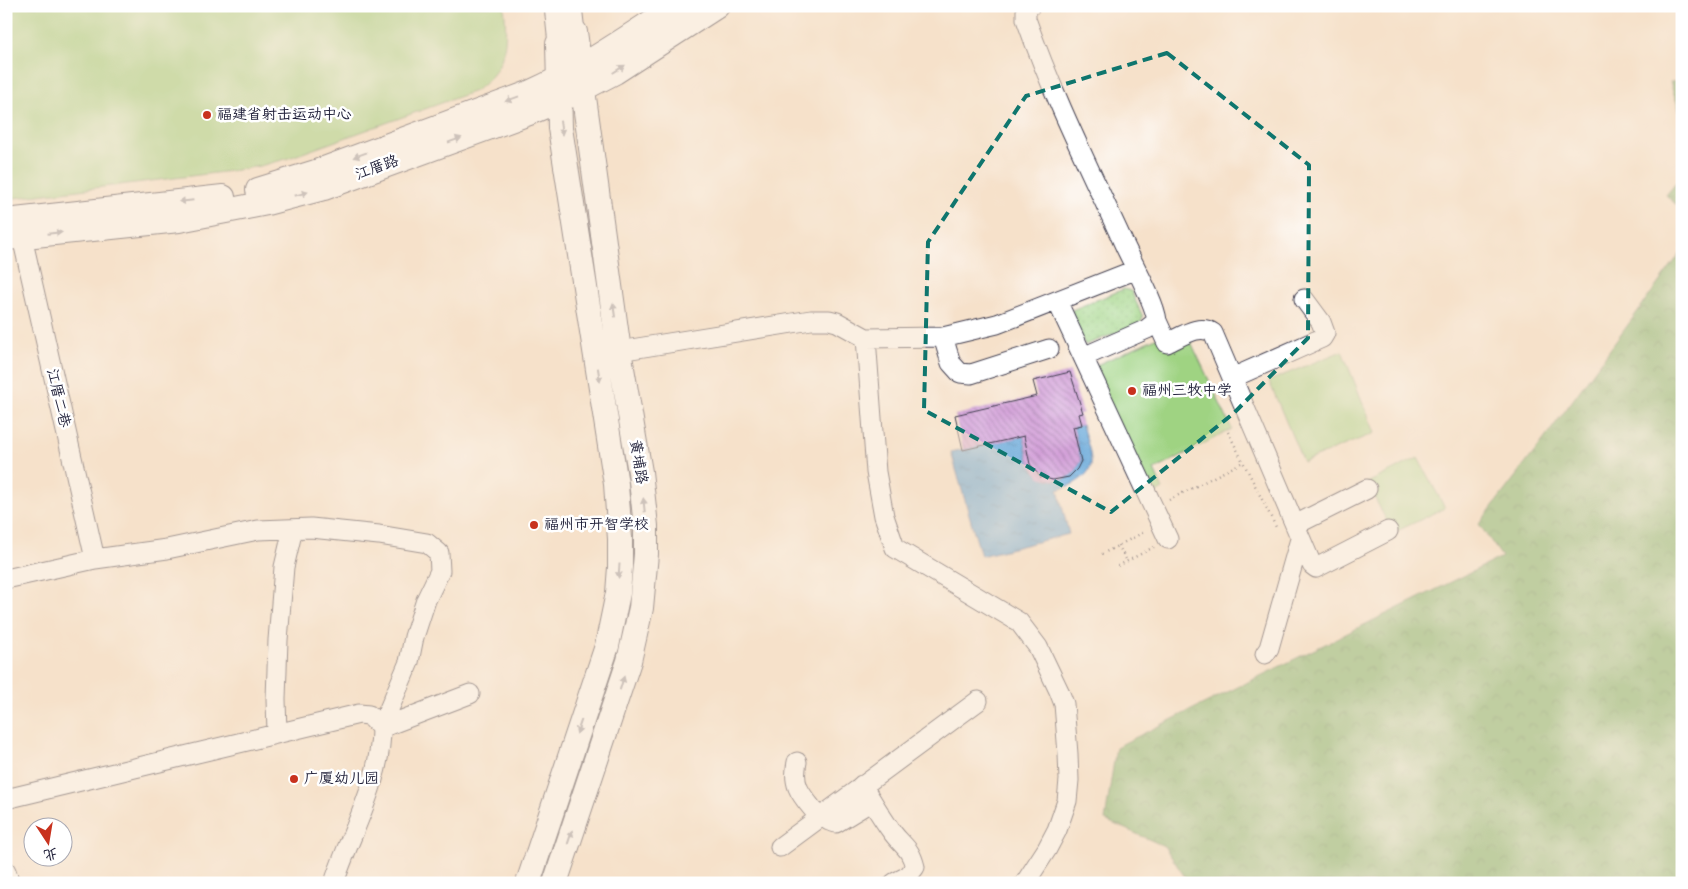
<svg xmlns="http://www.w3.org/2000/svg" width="1688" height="889" font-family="Kalam,'LXGW WenKai TC',sans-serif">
	<defs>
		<pattern id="grass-dots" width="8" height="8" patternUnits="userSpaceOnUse" patternTransform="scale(1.25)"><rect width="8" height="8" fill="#9fd382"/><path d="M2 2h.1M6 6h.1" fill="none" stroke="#89b571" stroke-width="1.8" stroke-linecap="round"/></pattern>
		<pattern id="forest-crowns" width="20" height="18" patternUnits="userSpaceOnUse" patternTransform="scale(1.25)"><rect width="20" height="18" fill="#7fb570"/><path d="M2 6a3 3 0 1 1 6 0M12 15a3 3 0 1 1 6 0" fill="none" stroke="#68935d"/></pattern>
		<pattern id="water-ripples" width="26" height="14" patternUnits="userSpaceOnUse" patternTransform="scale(1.25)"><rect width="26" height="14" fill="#64a5d7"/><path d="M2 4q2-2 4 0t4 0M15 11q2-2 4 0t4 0" fill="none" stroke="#5286b0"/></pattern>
		<pattern id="building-back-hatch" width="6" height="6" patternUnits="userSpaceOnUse" patternTransform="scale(1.25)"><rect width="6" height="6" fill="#d099d6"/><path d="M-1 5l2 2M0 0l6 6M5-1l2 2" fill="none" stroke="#a87caf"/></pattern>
	</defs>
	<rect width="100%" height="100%" fill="#fff"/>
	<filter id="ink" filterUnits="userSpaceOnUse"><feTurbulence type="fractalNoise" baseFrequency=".02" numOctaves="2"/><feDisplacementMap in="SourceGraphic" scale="10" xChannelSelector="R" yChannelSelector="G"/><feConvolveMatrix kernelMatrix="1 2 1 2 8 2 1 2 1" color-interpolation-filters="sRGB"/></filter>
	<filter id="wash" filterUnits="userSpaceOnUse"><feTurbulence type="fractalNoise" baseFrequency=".0096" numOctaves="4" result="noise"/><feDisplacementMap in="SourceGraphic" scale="20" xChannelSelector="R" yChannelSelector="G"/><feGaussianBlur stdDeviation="1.12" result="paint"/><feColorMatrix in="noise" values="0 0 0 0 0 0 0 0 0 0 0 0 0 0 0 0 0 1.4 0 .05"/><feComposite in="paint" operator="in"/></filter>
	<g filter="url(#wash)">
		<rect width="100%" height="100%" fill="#f6e1ca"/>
		<path fill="url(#grass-dots)" stroke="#607a5e" d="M1124,289L1131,291L1143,317L1140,324L1085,345L1069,313L1072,310Z"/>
		<path fill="url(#forest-crowns)" stroke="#506c56" d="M1682,81V118L1670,82Z
			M1682,176V210L1666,195Z
			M1682,251V883H1189L1164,846L1105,820L1116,747L1502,557L1479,524L1542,442Z"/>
		<path fill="#9fd382" stroke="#607a5e" d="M6,6H504C508,41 507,70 475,91L286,159L260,166L231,171L6,199Z
			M1158,337L1190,340L1232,429L1154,470L1163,489L1153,495L1090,368Z
			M1342,351L1375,433L1303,462L1269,381Z
			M1418,458L1445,508L1393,533L1367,483Z"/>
		<path fill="url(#water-ripples)" stroke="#436489" d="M1082,425C1085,436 1090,448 1091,460C1093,476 1071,486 1058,490L1069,534L981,556L951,452L1024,436C1026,446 1027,458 1032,467C1038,479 1057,484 1069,477C1075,473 1078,466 1081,461L1073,427Z"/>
		<g id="blocks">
			<path fill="url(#building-back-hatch)" d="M1070,372L1083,413L1079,414L1082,425L1073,427L1081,461L1077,469L1069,477L1053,480L1040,477L1030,464L1024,436L963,450L955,415L1037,396L1033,381Z"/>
		</g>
	</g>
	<g filter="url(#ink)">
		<use href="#blocks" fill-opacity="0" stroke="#423f50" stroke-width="1"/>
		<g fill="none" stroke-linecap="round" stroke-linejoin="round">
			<defs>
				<path id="minor" d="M554,6L558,44
					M572,6L575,32
					M1030,6L1026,11V19C1053,96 1090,170 1124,244C1133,264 1155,302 1157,321L1147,329L1083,357
					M22,237L95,559
					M1057,301L1168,539
					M1157,321L1167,343C1181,337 1199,323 1213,333L1312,565L1316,568L1388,531
					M943,337L951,363L960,373L971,374L1049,349
					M866,338L876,472L884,516L895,548L1019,622L1038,647L1059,691L1064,704L1068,754L1069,780L1067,801L1057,830L1047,849L1025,883
					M619,351L811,320H829L837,322L866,338L943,337L997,324L1135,270
					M1232,378L1322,338L1325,333L1321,322L1304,299
					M1295,525L1367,489
					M6,579L95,559L167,549L258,530L311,528L379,535L427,543L439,553L440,571L426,600L414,637L409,662L381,728
					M1265,654L1269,648L1300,539
					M381,728L470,694
					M277,733L276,699L278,640L284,567L293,529
					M797,762C791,789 804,797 819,817
					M862,785C872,801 881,817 892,832C903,847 910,847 915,867L908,876L894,883
					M6,799L359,714L369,715L381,728C381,783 351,831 334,883
					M823,814L829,821L836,823L872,801
					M780,847L978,701
					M6,871L10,883"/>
				<path id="major" d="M258,190L316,172L529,93C581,70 628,37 676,6
					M6,221L223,197
					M6,238L179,220L267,203L324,188L529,113L569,96L615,72L717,6
					M528,883L607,646L618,593L620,567V539L616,484L560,128L558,44
					M555,883L629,661L641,608L646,554V526L640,472L619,351L575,32"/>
			</defs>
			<use href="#minor" stroke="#423f50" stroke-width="21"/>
			<use href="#major" stroke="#423f50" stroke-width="26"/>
			<path stroke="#423f50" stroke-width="2.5" stroke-dasharray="1 4" stroke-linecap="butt" d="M1228,432L1277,529
				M1169,500L1243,462
				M1118,545L1127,561
				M1102,554L1146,531
				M1118,566L1154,547"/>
			<use href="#minor" stroke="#fff" stroke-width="19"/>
			<use href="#major" stroke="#fff" stroke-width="24"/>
		</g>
		<defs><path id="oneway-solid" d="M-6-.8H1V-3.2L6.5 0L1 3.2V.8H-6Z" transform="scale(1.25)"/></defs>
		<g fill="#9c9ca7">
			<use href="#oneway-solid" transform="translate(619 69) rotate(-32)"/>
			<use href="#oneway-solid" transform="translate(512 99) rotate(160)"/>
			<use href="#oneway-solid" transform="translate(561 128) rotate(82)"/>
			<use href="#oneway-solid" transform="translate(455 140) rotate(-20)"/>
			<use href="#oneway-solid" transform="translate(360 155) rotate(160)"/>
			<use href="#oneway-solid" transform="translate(301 194) rotate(-16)"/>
			<use href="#oneway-solid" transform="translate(186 201) rotate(174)"/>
			<use href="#oneway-solid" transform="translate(55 233) rotate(-6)"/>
			<use href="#oneway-solid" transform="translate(614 310) rotate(-98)"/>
			<use href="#oneway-solid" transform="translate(599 375) rotate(81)"/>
			<use href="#oneway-solid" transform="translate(644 505) rotate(-96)"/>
			<use href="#oneway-solid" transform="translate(619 571) rotate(94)"/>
			<use href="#oneway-solid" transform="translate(622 683) rotate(-73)"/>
			<use href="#oneway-solid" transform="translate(579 727) rotate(109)"/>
			<use href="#oneway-solid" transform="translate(570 837) rotate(-72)"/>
		</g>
	</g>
	<path d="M0 0H1688V889H0ZM1167,53L1309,165L1308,338L1234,413L1111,512L924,410L928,242L1026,96Z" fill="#f6e1ca" fill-opacity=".55" fill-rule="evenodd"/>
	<path fill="none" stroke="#0f766e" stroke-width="4" stroke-dasharray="10 6" stroke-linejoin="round" d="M1167,53L1309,165L1308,338L1234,413L1111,512L924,410L928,242L1026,96Z"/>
	<g fill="#c8321e" stroke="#fff" stroke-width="2">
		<circle cx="207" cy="115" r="5"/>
		<circle cx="1132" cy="391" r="5"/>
		<circle cx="534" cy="525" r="5"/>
		<circle cx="294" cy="779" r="5"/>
	</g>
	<g text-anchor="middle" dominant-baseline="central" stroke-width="5" stroke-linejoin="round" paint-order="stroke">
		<g font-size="15" fill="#22223b" stroke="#fff" text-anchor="start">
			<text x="217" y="115">福建省射击运动中心</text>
			<text x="1142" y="391">福州三牧中学</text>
			<text x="544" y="525">福州市开智学校</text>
			<text x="304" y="779">广厦幼儿园</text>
		</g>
		<g font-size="15" fill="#22223b" stroke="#fff">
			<text transform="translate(377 168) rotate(-20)">江厝路</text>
			<text transform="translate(58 398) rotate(77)">江厝二巷</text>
			<text transform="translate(638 462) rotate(81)">黄埔路</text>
		</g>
	</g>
	<rect width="1688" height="889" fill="none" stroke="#fff" stroke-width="25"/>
	<g transform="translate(48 842) rotate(168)"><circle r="24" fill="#ffffff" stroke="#a7a7b1"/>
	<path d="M0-4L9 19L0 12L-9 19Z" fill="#c8321e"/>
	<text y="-8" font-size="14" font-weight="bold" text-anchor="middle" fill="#22223b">北</text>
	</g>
</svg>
